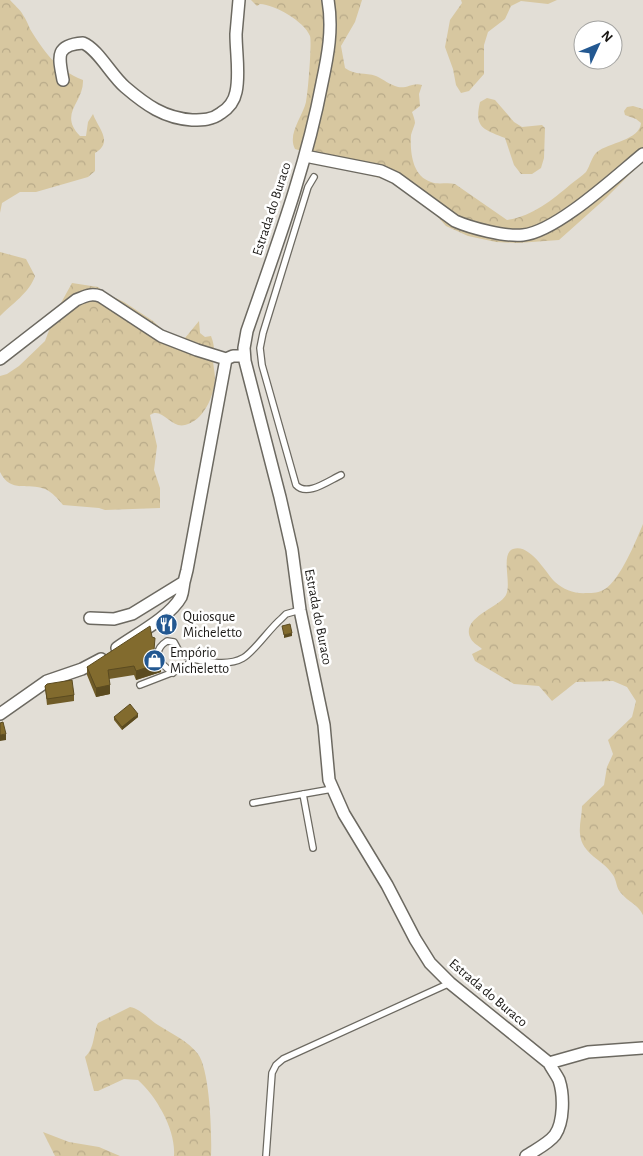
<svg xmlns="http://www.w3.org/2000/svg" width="643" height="1156" font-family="'Alegreya Sans',sans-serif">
	<defs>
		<pattern id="forest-crowns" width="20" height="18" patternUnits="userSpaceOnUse" patternTransform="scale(1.25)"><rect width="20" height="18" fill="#d7c7a0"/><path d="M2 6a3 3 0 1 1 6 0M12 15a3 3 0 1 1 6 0" fill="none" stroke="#b8aa89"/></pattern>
	</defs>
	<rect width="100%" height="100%" fill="#e2ded6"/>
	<path fill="url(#forest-crowns)" d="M0,0H10C14,5 20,9 23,15C26,19 28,24 30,29C45,53 56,69 83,80C84,103 58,113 80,136H86L88,122L93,114C98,128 114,142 95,153V171L88,177L36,192H20L2,203L0,213Z
		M251,0H362L355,22L341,46L345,68C356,76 365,72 376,76C383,79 390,85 398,87C407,89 413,82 422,85L419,94L420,106L412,112C413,115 415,120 415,123C414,127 412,131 411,135C410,152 412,176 431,182C438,185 447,182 455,184L507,220C533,216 552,200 571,184C576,180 582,176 586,172C590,166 592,156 597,152C608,143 640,140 641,123L636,119L625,115L624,111L627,107L633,106L643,109V161L606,198L559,240L518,243L496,242L468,236L446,226L429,207L399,183L338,167L315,155L295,149C287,134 303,116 306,102C308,93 312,42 310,36C304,21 275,5 260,4L257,6Z
		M461,0H557L548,4L521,1L511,6L505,19L488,32L484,45V74L469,91L461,93L456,85L453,69L445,47L450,20L462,3Z
		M487,98L495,100L514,122L522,127L542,125L545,128L544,158L541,168L532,174H521L514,165L505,138C483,129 474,128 480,102Z
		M0,252L26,259L35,276C30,292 11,305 0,316Z
		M72,283L98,287L107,294L124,302L153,321L165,332L171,345L185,338L199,321L200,333L205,337L211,336C215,347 214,349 213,359C213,366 215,372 215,379C214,397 203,421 185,425C171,429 162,406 150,415L157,446L154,470L160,488V508L105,510L99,508L63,505C58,499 52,492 45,489C28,482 11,494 0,472V376L7,374L19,366L45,341L56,312Z
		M643,524V915C637,903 629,903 621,893C616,888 617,881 613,875C603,859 582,855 580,834C579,825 582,815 582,806L604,785L607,767L613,754L608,740L632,717L636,701L627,687L613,681L576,682L552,701L539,686L514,684L475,661L472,654L482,649C479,646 473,643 471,639C459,618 499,608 506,595C512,583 500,554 513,549C530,543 546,573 555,582C564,590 575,594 587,593C593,593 599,593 605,589C620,580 636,541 643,524Z
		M130,1007C139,1008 150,1020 158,1025C172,1034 188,1041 198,1054C210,1070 212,1136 211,1156H174C176,1130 157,1097 138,1080L124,1079L98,1091H94L85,1057C95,1048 93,1034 98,1023Z
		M43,1132L69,1142L99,1147L120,1156H55Z"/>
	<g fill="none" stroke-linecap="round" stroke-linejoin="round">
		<defs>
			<path id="lane" d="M314,177L308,187L263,333L260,348L262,365L296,485C307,497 328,481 341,475
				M173,673C160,664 150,652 167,641L174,642L180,653L193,659
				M140,685L184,668L193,659C208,662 229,666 243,658C253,653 270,628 281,619L286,614L300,610
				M303,794L313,848
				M253,803L332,789
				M266,1156L272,1073L276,1065L283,1059L450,983"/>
			<path id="street" d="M328,0C333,29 328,55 322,83C306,168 275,250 247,331L244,348L245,361L280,497L292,550L300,610L324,725L329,780L344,814L387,885L415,939L430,963L450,983L549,1063C552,1069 556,1074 559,1080C564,1095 564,1122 555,1135C548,1144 535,1150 526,1156
				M63,80C59,58 54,45 83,43C98,49 111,75 125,87C146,105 164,118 192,120C203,120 212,120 221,113C229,108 234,102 236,92C240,74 236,53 236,34C237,23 238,11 239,0
				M305,156L381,171L396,178L455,221C471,228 505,237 523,235C556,232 616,176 643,154
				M0,359L76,300C85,296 91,293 100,296L161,336L197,350L226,359
				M90,618L114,619L132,614L184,582L187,570L226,359L233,356H244
				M117,648C135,635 170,617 181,597C183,592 183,587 184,582
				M0,714L47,681L82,669L101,659
				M549,1063L588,1052L643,1048"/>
		</defs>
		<use href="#lane" stroke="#6c6961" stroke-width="8"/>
		<use href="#street" stroke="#6c6961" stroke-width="14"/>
		<use href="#lane" stroke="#fff" stroke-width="5.5"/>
		<use href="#street" stroke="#fff" stroke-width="11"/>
	</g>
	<path fill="#705c28" d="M160,621L173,623L172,629L166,632L160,628Z
		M155,651L161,672L136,680L134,675L109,679L110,694L96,697L87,675V667Z
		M45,686L74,695V701L47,705Z
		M114,717H138L122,730L114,720Z"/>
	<path fill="#5b4b20" d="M173,617V623L172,629L166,632V626Z
		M292,633V636L284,638V635Z
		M161,663V672L136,680V671Z
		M110,685V694L96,697V688Z
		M138,714V717L122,730V727Z
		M6,734V740L0,741V735Z"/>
	<path fill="#826b2e" stroke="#5b4b20" d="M170,614L173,617L172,623L166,626L160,621Z
		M290,624L292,633L284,635L282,626Z
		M150,626L152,637L155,638L154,650L161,663L136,671L134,666L108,670L110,685L96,688L87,667Z
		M72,680L74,695L47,699L45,686L47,684Z
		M130,704L138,714L122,727L114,717Z
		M3,722L6,734L0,735V723Z"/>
	<defs>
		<symbol id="restaurant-disc" viewBox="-11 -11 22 22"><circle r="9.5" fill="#235891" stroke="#fff"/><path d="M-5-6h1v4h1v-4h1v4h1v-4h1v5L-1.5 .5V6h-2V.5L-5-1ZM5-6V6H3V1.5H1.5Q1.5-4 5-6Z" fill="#fff"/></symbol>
		<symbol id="shop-disc" viewBox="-11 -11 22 22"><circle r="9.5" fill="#235891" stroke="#fff"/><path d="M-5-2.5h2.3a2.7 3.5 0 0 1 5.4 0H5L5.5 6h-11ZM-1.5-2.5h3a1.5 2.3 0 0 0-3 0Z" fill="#fff"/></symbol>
	</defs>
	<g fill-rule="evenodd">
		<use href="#restaurant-disc" x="154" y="612" width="25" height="25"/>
		<use href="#shop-disc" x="142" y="648" width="25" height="25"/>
	</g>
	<g text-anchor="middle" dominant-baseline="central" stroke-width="5" stroke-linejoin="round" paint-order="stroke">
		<g font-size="14" fill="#1a1815" stroke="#fff">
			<text transform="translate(272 209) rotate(-72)">Estrada do Buraco</text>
			<text transform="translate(318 617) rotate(79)">Estrada do Buraco</text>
			<text transform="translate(488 993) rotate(40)">Estrada do Buraco</text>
		</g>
		<g font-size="14" fill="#1a1815" stroke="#fff" text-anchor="start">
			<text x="183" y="617">Quiosque<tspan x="183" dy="16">Micheletto</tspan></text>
			<text x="170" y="653">Empório<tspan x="170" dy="16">Micheletto</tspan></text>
		</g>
	</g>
	<g transform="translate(598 45) rotate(46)"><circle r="24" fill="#ffffff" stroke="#a3a3a1"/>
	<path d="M0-4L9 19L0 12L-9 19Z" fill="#235891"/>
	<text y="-8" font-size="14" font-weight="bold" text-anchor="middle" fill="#1a1815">N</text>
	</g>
</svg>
